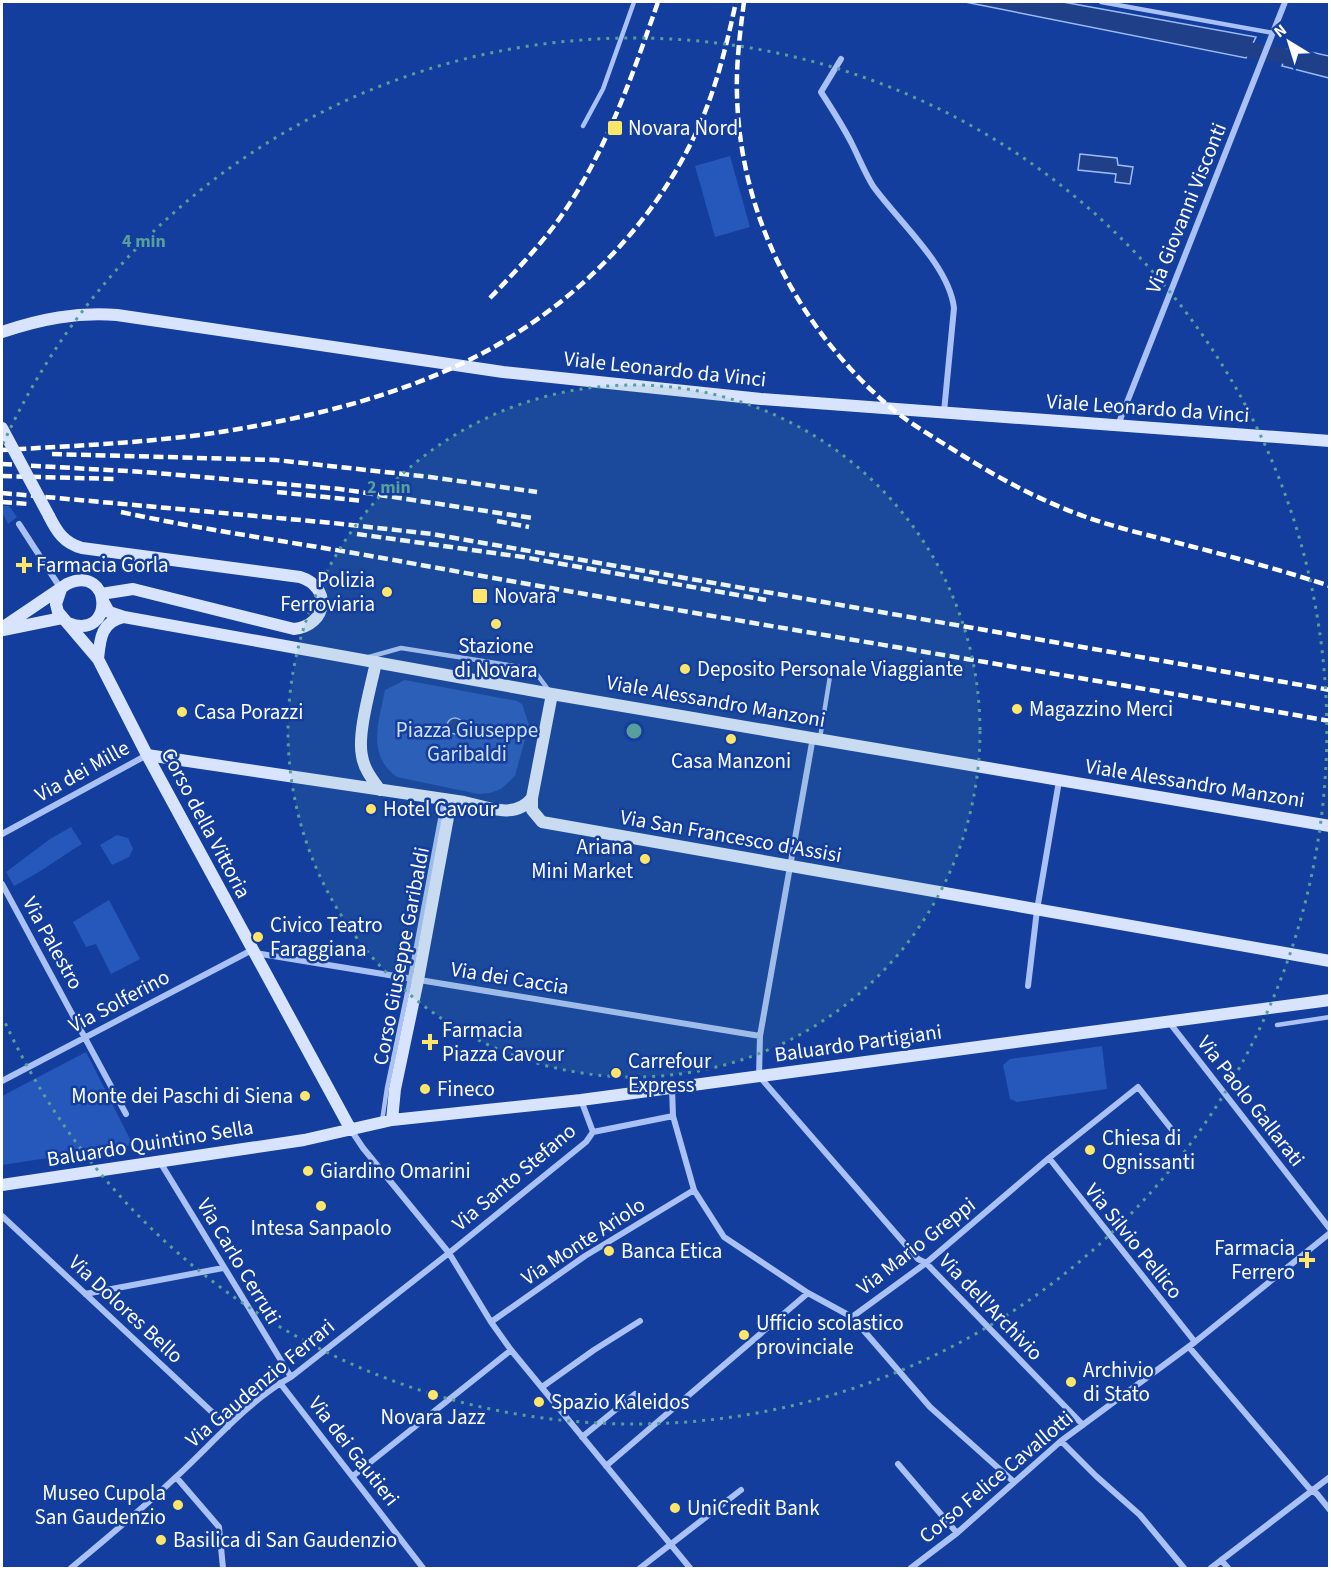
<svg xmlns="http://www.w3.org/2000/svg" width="1331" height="1570" font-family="'Source Sans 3',sans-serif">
	<rect width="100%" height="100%" fill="#133e9d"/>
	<path fill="#2657bb" d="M730,156L750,227L715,237L695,166Z
		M2,506H9L17,517L8,524L2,512Z
		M405,680L517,701L522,704L529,725L515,776L501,789L490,793L478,794L397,777C366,755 379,722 385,690Z
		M71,827L82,844C59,858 38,874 14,886L6,872L50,839Z
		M117,835L128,838L133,849L129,857L112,865L100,845Z
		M109,900L140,959L111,974L96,944L86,947L73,922Z
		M1102,1046L1107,1089L1017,1102L1010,1099L1003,1065L1010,1059Z
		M86,1052L133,1145L2,1165V1096Z"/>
	<path fill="#1f4088" stroke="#9bbaf7" stroke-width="1.5" d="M965,2H1063L1256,37L1246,58Z
		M1288,47L1329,56V78L1282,66Z
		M1080,154L1117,158L1118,165L1133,167L1130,184L1115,182L1116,174L1078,170Z
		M447 726a8 8 0 1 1 16 0a8 8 0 1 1-16 0Z"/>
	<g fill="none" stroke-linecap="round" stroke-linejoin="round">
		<path stroke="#1f4088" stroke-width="15" d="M1230,46L1330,65"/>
		<path stroke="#a9c1f4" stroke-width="4.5" d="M1101,2L1273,33
			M583,126L603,89L634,2
			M369,657L401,648L533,669L550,692
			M820,738L831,670
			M1277,1025L1330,1017
			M382,1121L387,1088L410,979L444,799"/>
		<path stroke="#a9c1f4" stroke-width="6" d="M841,59L821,92C832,109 843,126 852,144C859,158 865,173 873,186C898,221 949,265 954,308L944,412
			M1118,425L1285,2
			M19,524L61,589
			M813,737L760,1036L759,1076L918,1259L926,1263L1083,1425
			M2,834L147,755
			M2,884L126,1114
			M255,953L760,1036
			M1028,986L1037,910L1059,781
			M1169,1022L1330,1229
			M2,1081L252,950
			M672,1088L673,1116L694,1190L724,1237L808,1293L852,1317L926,1263L1049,1158L1138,1087L1173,1131
			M581,1100L593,1132
			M351,1130L363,1148L449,1253L491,1322L511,1350L690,1568
			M1049,1158L1195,1342
			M160,1162L291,1377
			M2,1216L228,1427
			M85,1294L223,1268
			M852,1317L930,1407L1014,1482
			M491,1322L585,1256L694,1190
			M1189,1347L1309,1488L1317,1494L1330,1510
			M280,1383L423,1568
			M542,1387L594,1350L640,1321
			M582,1437L635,1394
			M1061,1441L1096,1476L1140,1515L1184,1568
			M898,1464L957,1533
			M606,1466L808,1293
			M353,1476L511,1350
			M176,1477L219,1527L223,1568
			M1221,1560L1228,1568
			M71,1568C106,1539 142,1509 176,1477C212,1444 248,1401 291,1377L449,1253L586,1142L593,1132L673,1116
			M640,1568L741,1490
			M911,1568L957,1533L1061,1441L1195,1342L1330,1233
			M1211,1568L1330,1477"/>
		<path stroke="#d8e4fd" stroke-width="12" d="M2,332C41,319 76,312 117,315L503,372L761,399L1330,441
			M49,516C57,532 64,543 82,548L300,577C332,587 328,625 294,629L133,589L101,594
			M61,589L56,604L58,612L98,659L147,755L351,1130
			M103,601L109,612L124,617L552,694L1330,826
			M2,628L67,584C113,563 115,642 68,623
			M3,630L62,618
			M98,659C100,639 101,622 124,617
			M376,662C371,687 357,733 362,756C364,769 372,779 380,790
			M552,694L532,798V810L542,822L1330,961
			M147,755L464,802C487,807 515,820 532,798
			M392,1120L395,1089L418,980L451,801
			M2,1185L304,1140L392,1120L581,1100L1330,1000"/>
		<path stroke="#fff" stroke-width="4.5" stroke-dasharray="10 4.5" stroke-linecap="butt" d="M744,2C740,32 736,64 737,95C740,217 799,329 891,408C912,425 935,438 957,452C998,478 1041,501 1086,517C1120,529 1156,537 1190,546C1237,558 1284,571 1330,586
			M490,298C512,275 535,251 554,226C604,159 631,79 658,2
			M2,450C72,446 144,443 214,433C291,421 372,403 443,372C554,325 651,235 700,124C717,85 727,43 736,2
			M52,454L276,460L430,477L537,492
			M2,464L144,472L340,489L532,518
			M2,476L115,479
			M277,492L363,501
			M2,493L333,523L432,534L1330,690
			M2,502L28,504
			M121,512C209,531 299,543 388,559C701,616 1016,666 1330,721
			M497,521L529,527
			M357,534L523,557L766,600"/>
		<path stroke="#d8e4fd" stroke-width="12" d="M2,428L49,516"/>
	</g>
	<circle cx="634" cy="731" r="346" fill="#579f9a" fill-opacity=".12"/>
	<g fill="none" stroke="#579f9a" stroke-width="3" stroke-dasharray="3 6">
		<circle cx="634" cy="731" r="346"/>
		<path d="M3 444A693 693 0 1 1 3 1018"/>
	</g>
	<g fill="#ffe66b" stroke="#133e9d" stroke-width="2">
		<rect x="607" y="120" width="16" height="16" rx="3"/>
		<path d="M21 556h6v6h6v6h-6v6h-6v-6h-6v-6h6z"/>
		<circle cx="387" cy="592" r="6"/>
		<rect x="472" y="588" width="16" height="16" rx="3"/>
		<circle cx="496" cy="624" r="6"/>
		<circle cx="685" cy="669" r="6"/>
		<circle cx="1017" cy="709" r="6"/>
		<circle cx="182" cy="712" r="6"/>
		<circle cx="731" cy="739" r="6"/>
		<circle cx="371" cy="809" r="6"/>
		<circle cx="645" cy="859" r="6"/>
		<circle cx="258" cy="937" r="6"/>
		<path d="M427 1033h6v6h6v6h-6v6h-6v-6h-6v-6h6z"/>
		<circle cx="616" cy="1073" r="6"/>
		<circle cx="425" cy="1089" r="6"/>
		<circle cx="305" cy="1096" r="6"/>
		<circle cx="1090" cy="1150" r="6"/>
		<circle cx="308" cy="1171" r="6"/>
		<circle cx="321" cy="1206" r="6"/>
		<circle cx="609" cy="1251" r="6"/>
		<path d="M1304 1251h6v6h6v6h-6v6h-6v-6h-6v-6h6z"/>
		<circle cx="744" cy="1335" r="6"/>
		<circle cx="1071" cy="1382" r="6"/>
		<circle cx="433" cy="1395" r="6"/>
		<circle cx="539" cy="1402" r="6"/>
		<circle cx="178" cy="1505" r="6"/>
		<circle cx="675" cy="1508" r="6"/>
		<circle cx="161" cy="1540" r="6"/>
	</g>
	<g text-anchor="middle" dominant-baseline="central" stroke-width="5" stroke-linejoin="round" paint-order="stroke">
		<g font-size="21" fill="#fff" stroke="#133e9d" text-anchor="start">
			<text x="628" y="128">Novara Nord</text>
			<text x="36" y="565">Farmacia Gorla</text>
			<text x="375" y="580" text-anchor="end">Polizia<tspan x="375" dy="24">Ferroviaria</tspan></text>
			<text x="494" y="596">Novara</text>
			<text x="496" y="646" text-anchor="middle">Stazione<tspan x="496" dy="24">di Novara</tspan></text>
			<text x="697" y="669">Deposito Personale Viaggiante</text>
			<text x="1029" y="709">Magazzino Merci</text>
			<text x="194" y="712">Casa Porazzi</text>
			<text x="731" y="761" text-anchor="middle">Casa Manzoni</text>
			<text x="383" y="809">Hotel Cavour</text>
			<text x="633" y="847" text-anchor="end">Ariana<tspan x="633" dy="24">Mini Market</tspan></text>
			<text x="270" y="925">Civico Teatro<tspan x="270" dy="24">Faraggiana</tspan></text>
			<text x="442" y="1030">Farmacia<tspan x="442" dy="24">Piazza Cavour</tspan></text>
			<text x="628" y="1061">Carrefour<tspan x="628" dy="24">Express</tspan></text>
			<text x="437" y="1089">Fineco</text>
			<text x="293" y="1096" text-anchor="end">Monte dei Paschi di Siena</text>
			<text x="1102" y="1138">Chiesa di<tspan x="1102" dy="24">Ognissanti</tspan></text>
			<text x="320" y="1171">Giardino Omarini</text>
			<text x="321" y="1228" text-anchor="middle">Intesa Sanpaolo</text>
			<text x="1295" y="1248" text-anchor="end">Farmacia<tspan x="1295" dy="24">Ferrero</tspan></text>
			<text x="621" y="1251">Banca Etica</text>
			<text x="756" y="1323">Ufficio scolastico<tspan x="756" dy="24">provinciale</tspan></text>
			<text x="1083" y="1370">Archivio<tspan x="1083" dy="24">di Stato</tspan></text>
			<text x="551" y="1402">Spazio Kaleidos</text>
			<text x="433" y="1417" text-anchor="middle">Novara Jazz</text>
			<text x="166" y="1493" text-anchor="end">Museo Cupola<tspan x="166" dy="24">San Gaudenzio</tspan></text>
			<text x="687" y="1508">UniCredit Bank</text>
			<text x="173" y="1540">Basilica di San Gaudenzio</text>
		</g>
		<g font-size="21" fill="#fff" stroke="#133e9d">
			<text transform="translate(1186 208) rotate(-68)">Via Giovanni Visconti</text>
			<text transform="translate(665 369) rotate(6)">Viale Leonardo da Vinci</text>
			<text transform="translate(1148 408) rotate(4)">Viale Leonardo da Vinci</text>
			<text transform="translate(716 701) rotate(10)">Viale Alessandro Manzoni</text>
			<text transform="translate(82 771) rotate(-29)">Via dei Mille</text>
			<text transform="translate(1195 783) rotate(9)">Viale Alessandro Manzoni</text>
			<text transform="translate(206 823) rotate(62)">Corso della Vittoria</text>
			<text transform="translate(731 836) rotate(10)">Via San Francesco d'Assisi</text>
			<text transform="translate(53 943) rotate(61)">Via Palestro</text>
			<text transform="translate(401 956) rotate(-79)">Corso Giuseppe Garibaldi</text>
			<text transform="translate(510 978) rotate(9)">Via dei Caccia</text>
			<text transform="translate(119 1001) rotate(-28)">Via Solferino</text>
			<text transform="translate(858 1043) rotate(-8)">Baluardo Partigiani</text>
			<text transform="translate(1251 1101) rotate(52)">Via Paolo Gallarati</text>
			<text transform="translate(150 1143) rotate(-9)">Baluardo Quintino Sella</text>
			<text transform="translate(514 1177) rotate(-40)">Via Santo Stefano</text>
			<text transform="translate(583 1241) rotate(-33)">Via Monte Ariolo</text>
			<text transform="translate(1134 1241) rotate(51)">Via Silvio Pellico</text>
			<text transform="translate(916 1246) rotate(-38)">Via Mario Greppi</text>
			<text transform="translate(239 1261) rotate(59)">Via Carlo Cerruti</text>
			<text transform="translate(991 1307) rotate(46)">Via dell'Archivio</text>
			<text transform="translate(126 1309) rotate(43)">Via Dolores Bello</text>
			<text transform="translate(260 1383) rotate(-40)">Via Gaudenzio Ferrari</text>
			<text transform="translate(354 1451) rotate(52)">Via dei Gautieri</text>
			<text transform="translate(996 1477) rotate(-40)">Corso Felice Cavallotti</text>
		</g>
		<g font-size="21" fill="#d1e0fd" stroke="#133e9d">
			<text x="467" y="730">Piazza Giuseppe<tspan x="467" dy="24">Garibaldi</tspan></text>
		</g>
	</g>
	<circle cx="634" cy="731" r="9" fill="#579f9a" stroke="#133e9d" stroke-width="3"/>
	<g font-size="18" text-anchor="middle" font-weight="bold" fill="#579f9a" stroke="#133e9d" stroke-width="5" stroke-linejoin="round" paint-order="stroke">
		<text x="144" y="247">4 min</text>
		<text x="389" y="493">2 min</text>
	</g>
	<rect width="1331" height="1570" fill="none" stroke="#ffffff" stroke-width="6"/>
	<g transform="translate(1289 42) rotate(322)" stroke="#133e9d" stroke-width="4.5" paint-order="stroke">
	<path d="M0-4.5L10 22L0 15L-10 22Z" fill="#ffffff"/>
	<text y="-9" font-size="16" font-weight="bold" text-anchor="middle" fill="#ffffff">N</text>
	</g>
</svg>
